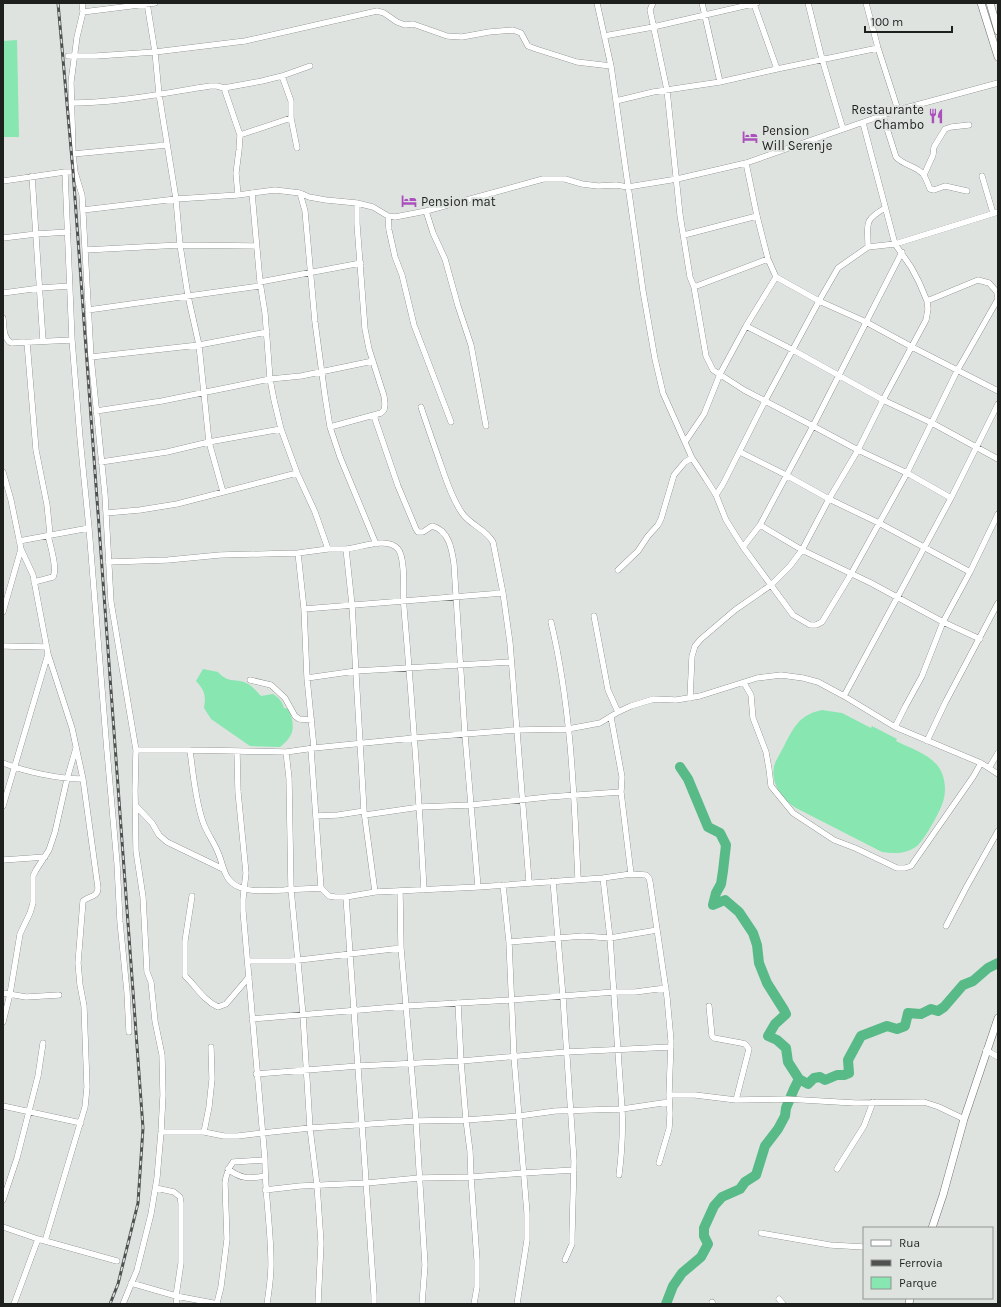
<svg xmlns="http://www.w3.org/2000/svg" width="1001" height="1307" font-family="Karla,sans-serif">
	<rect width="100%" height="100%" fill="#dee3e0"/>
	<path fill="#88e6b1" d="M17,40L19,137H3V41Z
		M203,669L218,672C227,682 232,679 244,682C251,684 256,691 261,696L273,694C279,698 282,701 284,708L289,709C295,727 295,735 280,747L250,746L211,719L204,708C206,695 205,691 196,681Z
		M822,710L842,713L871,728L872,726L897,739L896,741C912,749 933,755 941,771C945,779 946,790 944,798C942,809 925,839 917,846C907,854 894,854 882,852L796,808C781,799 769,781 775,763C778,757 782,750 785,744C795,725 800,715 822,710Z"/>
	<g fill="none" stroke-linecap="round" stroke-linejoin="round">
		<path stroke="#58ba87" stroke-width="10" d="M799,1079L808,1084L814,1078L820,1077L825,1080L837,1075H844L849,1073L848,1060L861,1036L887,1026L897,1029L905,1026L908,1013L921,1014L931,1009L938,1011L944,1007L963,985L973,981L988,968L998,963
			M666,1304L673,1286L682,1273L701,1257L708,1244L704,1236V1228L714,1206L722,1197L740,1189L745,1182L756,1175L765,1146L778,1129L785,1116L786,1108L794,1089L799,1079L788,1062L786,1048L777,1040L768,1036L775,1024L786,1014L784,1010L767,983L759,963L757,945L753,933L739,912L725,900L713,905L716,893L721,884L723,871L726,845L720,833L708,827L688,779L680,767"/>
		<defs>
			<path id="minor" d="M147,3L155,52L159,94L176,199L180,245L188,296L199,345L209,442L223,492
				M597,3L611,66L643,291L655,359L663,393L692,458L706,479L716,495L726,520L743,547L793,615L810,625H816L822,622L851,574L907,473L957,371L998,299L997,292L989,283L978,280L927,301
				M653,3L650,10L667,90L680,215L690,277L694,287L706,356L713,370L744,390L813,426L858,450L907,473L951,498
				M702,3L720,82
				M808,3L822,59L843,129
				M866,3L878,48L898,110
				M754,4L777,69
				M83,12L155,3
				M604,36L653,27L757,3
				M68,56H96L155,52L245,41L377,11L384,13L397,22L405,25L413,24L447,36L462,37L489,32L513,30L521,33L528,46L536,49L577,62L611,66
				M282,76L291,101V118L297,148
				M224,88L240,135L239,150L236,173L238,195
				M616,101L653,92L720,82L777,69L878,48
				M71,103C118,103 164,93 210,86H217L224,88L262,81L282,76L310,66
				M883,116L896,157C903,165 916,166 923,174C926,178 928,184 930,189L934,190L945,186L967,191
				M240,135L291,118
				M73,154L167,145
				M746,163L757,216L768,259L776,277L819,301L866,322L912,347L998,391
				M65,172L72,340L80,438L89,528L107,751L117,863L120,922L127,992L129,1032
				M75,172L73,154L71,82L77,37L83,12L82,3
				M924,175L933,155L934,147L945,129L951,127L969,125
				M32,176L43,341
				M982,176L993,213
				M3,181L65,172H75L82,195L91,357L105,495L111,602L136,750H190L286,752L314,748L414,738L517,730L568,729L600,723L618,712L631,706L654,699L676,700L700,696L757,678L781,675L803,678L818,682L844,696L895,727L981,763L998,774
				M252,193L260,282L265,313L270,379L274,400L281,429L297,473L315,512L328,549
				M300,193L305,211L315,322L325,396L330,427L340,457L376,544
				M83,210L176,199L238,195L275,190L300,193L309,197L326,200L357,203L373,207L388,216L395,217L426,211L543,179H565L582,184L598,186L616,185L628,187L677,179L746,163L898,110L998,83
				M426,211L433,233L445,259L458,306L471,345L486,426
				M388,216L389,230L395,257L402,275L414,325L451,422
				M684,235L757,216
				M3,238L36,234L68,232
				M868,247C868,223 863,221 885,208
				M85,250L180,245L256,246
				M260,282L361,263
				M694,287L768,259
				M3,293L40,288L70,286
				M88,310L260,286
				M3,318C4,327 3,338 11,343L72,340
				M746,326L793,350L883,400L932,423L998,459
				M27,342L36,450L47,505L50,534
				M91,357L199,345L267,332
				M421,407C428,428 435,448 442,468C447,483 453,500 462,513C470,525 486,529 493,542L503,593L510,643L529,882
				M96,411L162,401L270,379L301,376L373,361
				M374,416L398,486L416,529L418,532H423L432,526C449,530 452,550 454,564L465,735L478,887
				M330,427L381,413L384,410L385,404L384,396L369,349L365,329L357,224V203
				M685,442L704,414L720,374L746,326L776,277
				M740,452L786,475L829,499L879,523L970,572
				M101,462L167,452L209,442L281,429
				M3,472L11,500L21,549L33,575L48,654L72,728L83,779L98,888C98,897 89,896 83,901L78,963L80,985L84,1006L87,1087L85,1107L45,1241
				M716,495L723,484L765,401L819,301L838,268L868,247L895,244L998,212
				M106,513L140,510L177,504L297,473
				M760,525L802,550L871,583L943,622L980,639
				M19,541L89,528
				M743,547L760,525L813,426L902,252
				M346,549C360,548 387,536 398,549C406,558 403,595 404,608C412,702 419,796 424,890
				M298,553L304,609L307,678L314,748
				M108,562L168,560L220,555L298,553L328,549H346L352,605L364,811L375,892
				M618,570L638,551L648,536L658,525L661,519L674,475L685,462L692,458
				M34,582L53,577C58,569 50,545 48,535
				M304,609L503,593
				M3,612L21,549
				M594,616L608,690L618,712
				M551,622C571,706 574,793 578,879
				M3,646L47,647
				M307,678L356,671L511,662
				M250,680L271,685L285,698L295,716L299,719L312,720
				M744,683L751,695L753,718L766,752L769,769L771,786L793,813L834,840L855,848L897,868H905L911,866L973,777L981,763
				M844,696L951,498L998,404
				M690,698L692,656L695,646L701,639L735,610L771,585L790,566L802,550L829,499L858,450L883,400L926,320L928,309L927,301L919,282L911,267L895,244L863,123
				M611,717L622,777L621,792L631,874
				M895,727L905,707L922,676L943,622L970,572L998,514
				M927,741L945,703L998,603
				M311,749L321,888
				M190,750C193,773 195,799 203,822C207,834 215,843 219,855C224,867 224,881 239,887C253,893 269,890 284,890C296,889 309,889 321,888L329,896L335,897H346
				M237,751L238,792L246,873L243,899V911L265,1160C265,1195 271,1229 271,1264C271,1278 269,1291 267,1304
				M286,752L289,778L291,889L303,1015L310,1128L317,1185L321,1243L318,1304
				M3,763C26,772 59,779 83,779
				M989,768L998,753
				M3,806L48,654
				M136,806L152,823L159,835L167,842L223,869
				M365,815L420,807L471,805L548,797L621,792
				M316,816L338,815L364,811
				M3,860L45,857
				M603,878L610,938L622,1109C623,1131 622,1152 619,1175
				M553,881L563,997L574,1161L572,1235V1244L565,1260
				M503,885L509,942L514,1057L527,1213V1240L517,1304
				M400,891L401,948L416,1121L425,1265L422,1304
				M192,896L185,941V976C196,986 203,1000 218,1007L226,1004L249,977
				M946,926L967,886L998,831
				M509,942L583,936L610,938L657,930
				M248,961H291L401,948
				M3,993L26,997L59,995
				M458,1003L461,1061L466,1120L470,1151L471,1177L477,1260V1287L474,1304
				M709,1006L712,1036L714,1038L741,1043L745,1044L749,1049L736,1100
				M252,1019L407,1006L511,1000L614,992H635L666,988
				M3,1022L10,994L20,934L30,913L33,903V876L36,870L49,850L55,832L67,779L76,748
				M986,1050L998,1057
				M256,1074L358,1066L461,1061L566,1052L671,1047
				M669,1095H695L736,1100L786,1099L855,1103L924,1102L939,1107L964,1119
				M3,1106L81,1123
				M161,1132H204L224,1136H238L262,1133L310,1128L416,1121L466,1120L519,1116L555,1111L622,1109L669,1102
				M204,1132L209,1107L212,1079L211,1047
				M228,1169C241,1179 249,1179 265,1176
				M837,1169L864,1126L873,1102
				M156,1188L174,1192L180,1197L181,1203V1263L176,1296L177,1304
				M265,1190L300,1186L367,1183L419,1178L471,1177L523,1173L574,1170
				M3,1200L17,1158L38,1076L43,1043
				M3,1227L38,1239L117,1261
				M761,1233L830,1245L864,1247
				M131,1283L176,1296L218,1304
				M779,1299L783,1304
				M712,1302L713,1304
				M217,1303L221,1287L227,1239L225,1183C226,1174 228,1169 233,1162L265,1160
				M14,1304L38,1239
				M123,1304L137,1270L151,1214L157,1178L161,1132L163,1095L162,1055L155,1021L151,982L147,972L143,897L136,851L135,790L136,750
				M374,1304V1295L346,897L375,892L478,887L603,878L631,874L646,875L649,878L650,882L667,997L671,1041L669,1095L670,1114L669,1129L659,1163"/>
			<path id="tertiary" d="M981,3L998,57
				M990,3L998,31
				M932,1228L943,1195L964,1119L998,1018
				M909,1304L910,1298"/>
		</defs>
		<use href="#minor" stroke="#6c716d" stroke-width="6"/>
		<use href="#tertiary" stroke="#6c716d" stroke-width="8"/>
		<use href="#minor" stroke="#fff" stroke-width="5.5"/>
		<use href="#tertiary" stroke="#fff" stroke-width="7"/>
		<defs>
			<path id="rail" d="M58,3L73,171L143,1128L138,1203L118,1284L110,1304"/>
		</defs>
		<use href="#rail" stroke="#4e514f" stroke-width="3"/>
		<use href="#rail" stroke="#dee3e0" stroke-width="1.5" stroke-dasharray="4.5" stroke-linecap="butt"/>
	</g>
	<defs>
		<symbol id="restaurant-bare" viewBox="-9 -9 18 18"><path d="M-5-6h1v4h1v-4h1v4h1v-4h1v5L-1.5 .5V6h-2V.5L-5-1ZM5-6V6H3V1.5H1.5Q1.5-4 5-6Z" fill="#aa51bc" stroke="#dee3e0" stroke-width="2.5" paint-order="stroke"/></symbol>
		<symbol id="hotel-bare" viewBox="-9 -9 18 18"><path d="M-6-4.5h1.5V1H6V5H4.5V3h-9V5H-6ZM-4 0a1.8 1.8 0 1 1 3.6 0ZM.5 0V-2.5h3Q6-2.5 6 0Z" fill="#aa51bc" stroke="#dee3e0" stroke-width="2.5" paint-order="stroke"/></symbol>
	</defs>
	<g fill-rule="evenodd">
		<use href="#restaurant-bare" x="925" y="105" width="22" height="22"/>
		<use href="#hotel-bare" x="739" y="126" width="22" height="22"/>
		<use href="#hotel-bare" x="398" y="190" width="22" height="22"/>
	</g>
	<g text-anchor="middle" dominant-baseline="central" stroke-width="4" stroke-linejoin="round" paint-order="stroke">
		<g font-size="13" fill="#1e201e" stroke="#dee3e0" text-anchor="start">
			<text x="924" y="109" text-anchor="end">Restaurante<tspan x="924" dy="15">Chambo</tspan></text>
			<text x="762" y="130">Pension<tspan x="762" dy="15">Will Serenje</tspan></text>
			<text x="421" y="201">Pension mat</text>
		</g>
	</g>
	<rect width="1001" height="1307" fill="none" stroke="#1e201e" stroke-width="8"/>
	<rect x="863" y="1227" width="130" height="72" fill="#dee3e0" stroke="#919592"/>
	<rect x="871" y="1240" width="20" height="6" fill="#ffffff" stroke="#919592"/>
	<text x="899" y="1247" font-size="12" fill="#1e201e">Rua</text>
	<rect x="871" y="1260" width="20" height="6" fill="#4e514f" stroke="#919592"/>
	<text x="899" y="1267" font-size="12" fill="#1e201e">Ferrovia</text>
	<rect x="871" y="1277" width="20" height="12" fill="#88e6b1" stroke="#919592"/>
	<text x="899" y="1287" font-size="12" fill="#1e201e">Parque</text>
	<path d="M865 26v6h87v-6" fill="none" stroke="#1e201e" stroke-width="2"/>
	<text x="871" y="26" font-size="12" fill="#1e201e" stroke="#dee3e0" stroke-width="3" paint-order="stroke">100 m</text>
</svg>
